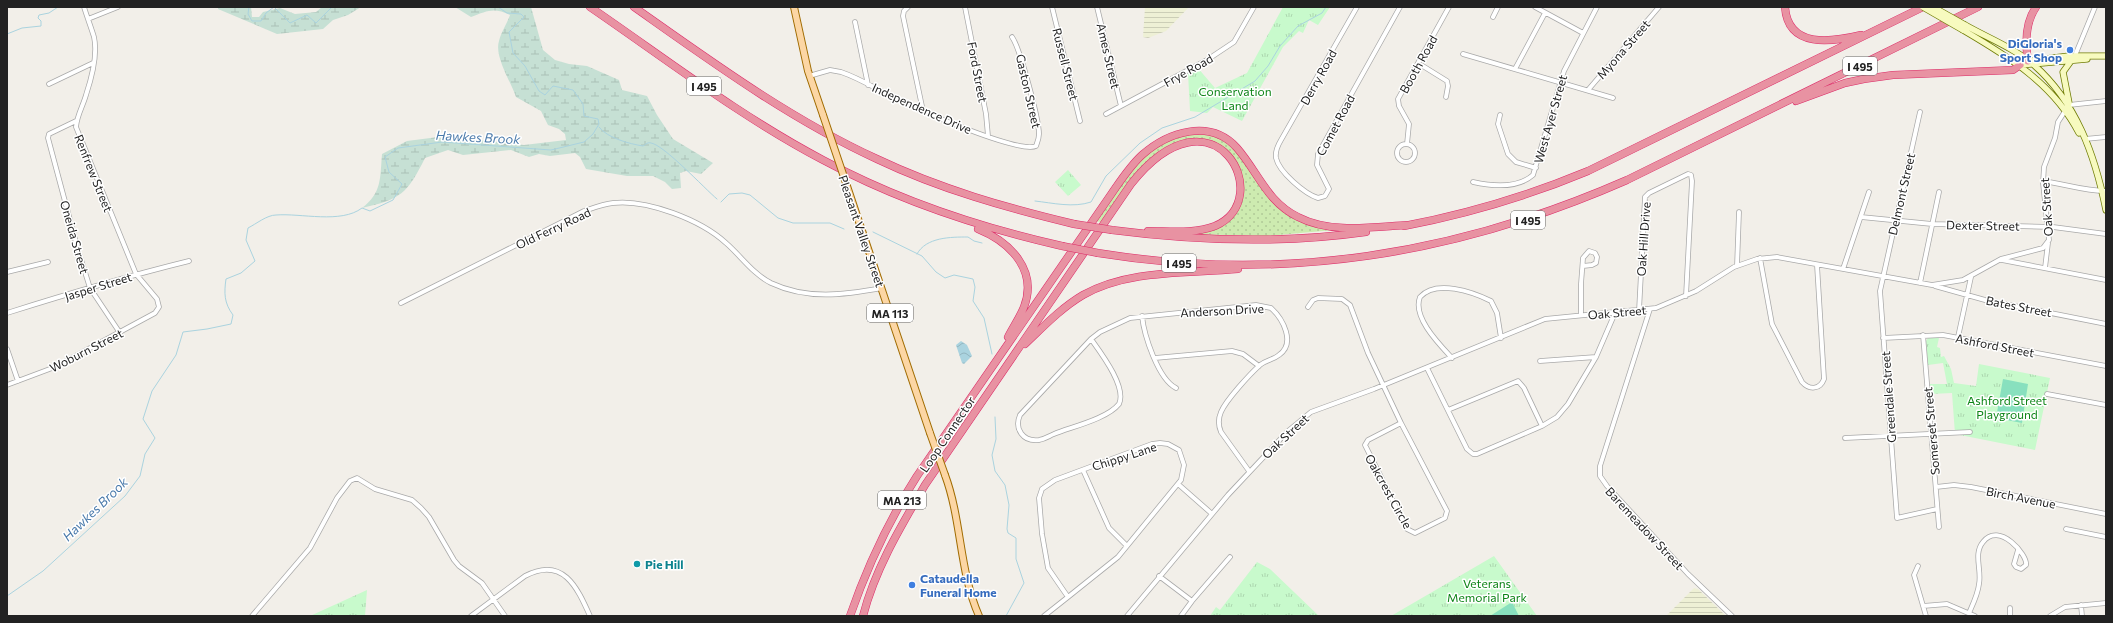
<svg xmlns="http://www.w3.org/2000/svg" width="2113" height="623" font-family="Commissioner,sans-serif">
	<defs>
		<pattern id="farmland-rules" width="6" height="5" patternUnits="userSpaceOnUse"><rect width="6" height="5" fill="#eef0d5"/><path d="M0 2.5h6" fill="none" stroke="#ccceb7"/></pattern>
		<pattern id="grass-dots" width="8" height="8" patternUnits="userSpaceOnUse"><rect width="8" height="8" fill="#cdebb0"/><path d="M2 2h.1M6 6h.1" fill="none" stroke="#b0c997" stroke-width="1.8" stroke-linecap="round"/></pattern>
		<pattern id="wetland-marsh" width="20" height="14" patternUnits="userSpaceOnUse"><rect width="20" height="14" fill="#c6e0d4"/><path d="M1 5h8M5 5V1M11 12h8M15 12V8" fill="none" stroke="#aac0b6"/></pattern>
		<pattern id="park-tufts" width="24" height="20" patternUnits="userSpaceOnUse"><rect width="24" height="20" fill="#c8facc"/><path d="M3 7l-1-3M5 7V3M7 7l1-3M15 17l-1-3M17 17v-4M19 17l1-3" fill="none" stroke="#acd6af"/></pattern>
		<pattern id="water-waves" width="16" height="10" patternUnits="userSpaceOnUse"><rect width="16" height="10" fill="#aad3df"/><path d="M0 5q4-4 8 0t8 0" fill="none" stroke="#92b5bf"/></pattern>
	</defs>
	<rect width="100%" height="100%" fill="#f2efe9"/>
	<path fill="url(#farmland-rules)" d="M1145,7H1189L1166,31L1148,38L1143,37Z
		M1694,588L1698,589L1726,616H1666Z"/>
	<path fill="url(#grass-dots)" d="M1185,133C1192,134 1200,133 1207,134C1240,140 1252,182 1274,203C1291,220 1311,225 1334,230L1267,236L1185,234L1223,223L1241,189L1223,149C1213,147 1199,140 1188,140C1152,141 1119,196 1101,222L1094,221L1124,177L1148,152Z"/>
	<path fill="url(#wetland-marsh)" d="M218,7H251L252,17H259L263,12L280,8L295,14L316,12L322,7H361L348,15L333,20L323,29L277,34L218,9Z
		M455,7H531L543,50L555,60L569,64L587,66L619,80L622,90L647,96L657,115L673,139L713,163L701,174L686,171L680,173L681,188L672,189L665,182L653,176H627L586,169L580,157L575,153L550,156L539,154L529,157L511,150L463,155L448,150L425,158C407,194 401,199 362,208C382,193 380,178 382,154L407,141L446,136L524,145L566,140L565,134L559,129L548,125L541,111L516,97C511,82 494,56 499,41C501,32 507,24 510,15C494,7 487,11 471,17Z"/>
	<path fill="url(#park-tufts)" d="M1283,7H1330L1318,25L1309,20L1303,33L1299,31L1283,47L1242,121L1213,107L1207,113L1190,111L1188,73L1197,67L1215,88L1247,73Z
		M1068,170L1081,185L1068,196L1055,182Z
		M1928,338H1939L1937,347L1940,348L1941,357L1944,356L1951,369L1954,383L1976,386L1979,364L2050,378L2035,450L1955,434L1952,393L1931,394L1930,384H1947L1943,363L1928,365L1926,341Z
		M1494,556L1537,616H1391Z
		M1257,562L1270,569L1319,616H1210L1216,607L1220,610Z
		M367,590L365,616H310Z"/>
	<path fill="#88e0be" d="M2003,379L2028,384L2022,423L1996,418Z
		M1512,602L1519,616H1490Z"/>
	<path fill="url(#water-waves)" d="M961,341L967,345L972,356L964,364L962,363L956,345Z"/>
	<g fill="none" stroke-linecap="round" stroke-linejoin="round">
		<path stroke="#aad3df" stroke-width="1" d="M249,7L248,14L252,21H261L266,13L274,7L290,23L307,15L316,23L332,7
			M7,34L22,28L41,26V21L38,18L39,15L49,13L58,7
			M599,127C607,138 630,144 643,146C646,144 648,142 651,143C664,145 704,188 717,199
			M1035,201C1053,203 1073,208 1091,202L1106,176L1140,143L1162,128L1195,117L1255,81L1268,66L1280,46L1298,26L1322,13L1326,7
			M721,202L729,194L742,193L750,195L778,218L793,223H830L844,229
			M873,232L922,256L936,272L945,278L954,275L973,279L975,287L973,301L984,318L992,354
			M917,254C926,237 951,237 968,237L974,241L982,243
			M995,417L996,439L992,455L995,471L1005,485L1009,505L1007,529L1008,533L1016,538V559L1024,583L1006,616
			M7,596L43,571L125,496L140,476L145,454L155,438L143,419L152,391L176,355L183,332L207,329L231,324L233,315C224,303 224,293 226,279L241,273L255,261L246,240L248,228C256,224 267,215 276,215C301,213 341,224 362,208L370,211L393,200L402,184L389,172L385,157L398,148L442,142L551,150L584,142L593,134L599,124L598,119L584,116L583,104L573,90L553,86L545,95L539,91L525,66L513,53L509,32L524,17L521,14L507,13L498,7"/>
		<defs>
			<path id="minor" d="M908,7L904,11L903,16L923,111
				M965,7L986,114L988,136
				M1052,7L1080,121
				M1097,7L1121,106
				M1357,7L1281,140C1278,145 1275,152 1276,158C1279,172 1305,194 1318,198L1325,196L1329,189L1317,165L1318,154L1400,7
				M1535,7L1583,33
				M1493,17L1498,7
				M88,19L118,7
				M855,22L868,85
				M1463,54L1613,98
				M2074,58L2095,7
				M1418,63L1447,81L1448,86L1446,97
				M1515,69L1545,13
				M809,76L830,70L841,72C862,79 881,92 901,101C921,111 1020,154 1036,146C1037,143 1039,139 1039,134C1039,119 1020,48 1012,37
				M49,84L93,63
				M1588,90L1659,7
				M1920,112L1880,291L1897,518L1937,509
				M1106,114L1207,60L1234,42L1254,7
				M1500,115L1498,124L1508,154L1516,162L1536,168
				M76,121L49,134L48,138L78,250L90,288L120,333
				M2085,139L2106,137
				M1407,144L1409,124L1399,106L1398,99L1449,7
				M1397 153a9 9 0 1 1 18 0a9 9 0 1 1-18 0Z
				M2043,181C2065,184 2084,191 2106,191
				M1473,182C1491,186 1517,189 1533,175L1564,71L1597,7
				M1861,217L1932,224L2053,227L2106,234
				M1760,258L1772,324L1802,382C1809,390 1820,390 1824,379L1817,265
				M2002,260L2106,280
				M1737,266L1739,212
				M2045,268L2048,243
				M1843,269L1869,192
				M7,272L48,262
				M1920,283L1939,192
				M1935,286L1985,300L2106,324
				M401,303L584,211C593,208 603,204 613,203C647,199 701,220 726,243C741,256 753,274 771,283C807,300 844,295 882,288
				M1308,307L1313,300L1318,298L1342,299L1350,305L1368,353L1401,423L1368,440L1365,445L1407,529L1415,533L1445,518L1447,511L1401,423
				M1650,309L1600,466V476L1607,486L1688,574L1732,616
				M1639,311L1645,197L1649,193L1688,174L1691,175L1692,181L1686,296
				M7,313C67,294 128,276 189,261
				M1581,315V284L1583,258L1589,251L1595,253L1597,257L1596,263L1592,265L1583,266
				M1142,316C1144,335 1158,379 1176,388
				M1923,335L1939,527
				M1958,337L1971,277
				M1883,338L1943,335L2106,366
				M1091,339L1100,332L1130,318L1256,305L1271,308C1283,319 1296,343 1279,355C1273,360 1266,360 1260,365C1250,374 1226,400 1221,412C1218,419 1218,425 1221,432L1249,471
				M1091,339C1101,353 1127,387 1119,404C1107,419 1071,427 1054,434C1049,436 1045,439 1039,440C1023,442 1014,429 1020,415Z
				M7,349L18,381
				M1155,358L1232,351L1243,354L1259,366
				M1452,358C1439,344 1412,317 1420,297C1436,279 1473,292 1491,301L1497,313L1501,338
				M1540,361L1596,357
				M1427,368L1467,449L1473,454H1477L1542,426L1557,417L1568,404L1596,357L1615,313
				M7,385L55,367L155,313L159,307L157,299L136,274L76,127C77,115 83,106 86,95C92,77 98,55 94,37C91,27 87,17 84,7
				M2047,394L2106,405
				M1448,410L1518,381L1524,388L1542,426
				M1845,438L1970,432
				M1160,443L1168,444L1179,450L1184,465L1181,480L1118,557L1068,597L1048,568L1042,534L1039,498L1042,489L1055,480L1152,444Z
				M1083,470L1109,528L1127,546
				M1178,484L1211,513
				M1936,487L1954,485L1971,487L2106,514
				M2066,529L2106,537
				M1918,566L1914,575L1926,616
				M1159,576L1192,601L1181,616
				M1192,601L1230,557
				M2081,605L2082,616
				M1923,606L1947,604L1975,616
				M2010,608V616
				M1969,613C1973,604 1978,594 1979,584C1982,570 1973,554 1983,542C1999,521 2028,555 2026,565L2021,569L2016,567L2014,564L2018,550
				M252,616L310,548L337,498L350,481L357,478L375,489L412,500L421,508L429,517L454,560L459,566L482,583L505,616
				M471,616L525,576C563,556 577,587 590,616
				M1044,616L1068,597
				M1127,616L1228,495L1288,431L1311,412L1374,389L1545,319L1656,308L1696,291L1734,267L1757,259L1777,257L1932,285L1963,280L2001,259L2043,248L2049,240L2043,183L2044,167L2055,138L2058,122L2069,105L2106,101
				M2050,616L2065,607L2106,603"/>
			<path id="secondary" d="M1965,25C1988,38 2014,48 2034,65C2076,102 2095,155 2106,210
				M1963,30C2009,57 2054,84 2079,133
				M2027,61L2069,56H2106
				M2020,65L2087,59
				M2069,103L2063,72L2071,61"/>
			<path id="primary" d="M794,7L808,71L823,115
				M847,186L930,433
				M945,475C962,521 959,571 979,616"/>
			<path id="motorway" d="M590,7C666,59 741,117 823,160C899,201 978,227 1062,246
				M634,7C712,62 790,119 877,159C940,189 1007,208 1074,224
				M1785,7C1788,49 1832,42 1861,35
				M2028,61C2025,42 2025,23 2036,7
				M1796,101L1845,83L1864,79L1893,75L2013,70L2020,65
				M1404,226C1467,214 1528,196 1588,171L1923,7
				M978,229C1010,242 1038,270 1024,307C1020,317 1013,327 1008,337
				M1112,230C1197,241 1281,244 1366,232
				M1098,253C1283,283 1456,255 1627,180L1978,7
				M1025,344C1043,327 1061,308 1083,295C1129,269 1187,274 1238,269
				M850,616C867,567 889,520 917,476L1112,193C1121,180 1130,166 1142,155C1168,132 1210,118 1237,148C1258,172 1267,202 1298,217C1331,234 1372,227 1408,225
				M863,616C875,569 901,526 925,485L1131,184C1214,79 1278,199 1215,226C1194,234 1170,231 1148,231"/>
		</defs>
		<use href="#minor" stroke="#a9a9a9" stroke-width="5.5"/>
		<use href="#secondary" stroke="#707d05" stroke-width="7"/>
		<use href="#primary" stroke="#a06b00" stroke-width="8"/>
		<use href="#motorway" stroke="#dc2a67" stroke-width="8"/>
		<use href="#minor" stroke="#fff" stroke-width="4"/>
		<use href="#secondary" stroke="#f7fabf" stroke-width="5.5"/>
		<use href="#primary" stroke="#fcd6a4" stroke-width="6"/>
		<use href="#motorway" stroke="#e892a2" stroke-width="7"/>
		<defs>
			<path id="secondary-bridge" d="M1923,7L1963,30
				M1933,7L1965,25"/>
			<path id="primary-bridge" d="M823,115L847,186
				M930,433L945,475"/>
			<path id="motorway-bridge" d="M1074,224L1112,230
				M1062,246L1098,253"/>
		</defs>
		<use href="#secondary-bridge" stroke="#707d05" stroke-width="7" stroke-linecap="butt"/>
		<use href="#primary-bridge" stroke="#a06b00" stroke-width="8" stroke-linecap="butt"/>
		<use href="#motorway-bridge" stroke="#dc2a67" stroke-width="8" stroke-linecap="butt"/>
		<use href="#secondary-bridge" stroke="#f7fabf" stroke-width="5.5"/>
		<use href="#primary-bridge" stroke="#fcd6a4" stroke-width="6"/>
		<use href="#motorway-bridge" stroke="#e892a2" stroke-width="7"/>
	</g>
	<g fill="#3f7fe0" stroke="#fff" stroke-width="1.5">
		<circle cx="2070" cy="50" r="4"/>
		<circle cx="912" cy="585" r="4"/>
	</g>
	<circle fill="#0f9aa8" stroke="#fff" stroke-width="1.5" cx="637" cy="564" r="4"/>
	<g text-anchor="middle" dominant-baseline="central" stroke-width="3" stroke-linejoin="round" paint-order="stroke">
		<g fill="#fff" stroke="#646464" stroke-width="1">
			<rect x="1843" y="57" width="34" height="18" rx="3"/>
			<rect x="687" y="77" width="34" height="18" rx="3"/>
			<rect x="1511" y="211" width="34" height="18" rx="3"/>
			<rect x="1162" y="254" width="34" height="18" rx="3"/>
			<rect x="867" y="304" width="46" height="18" rx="3"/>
			<rect x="878" y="491" width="48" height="18" rx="3"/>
		</g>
		<g font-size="11" font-weight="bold" fill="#222">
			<text x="1860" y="66">I 495</text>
			<text x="704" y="86">I 495</text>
			<text x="1528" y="220">I 495</text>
			<text x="1179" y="263">I 495</text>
			<text x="890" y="313">MA 113</text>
			<text x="902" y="500">MA 213</text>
		</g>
		<g font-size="12" font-weight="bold" fill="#366cbe" stroke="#fff" text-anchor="end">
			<text x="2062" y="43">DiGloria's<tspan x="2062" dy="14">Sport Shop</tspan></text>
			<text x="920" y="578" text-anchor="start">Cataudella<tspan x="920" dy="14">Funeral Home</tspan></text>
		</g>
		<g font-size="12" fill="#222" stroke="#fff">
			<text transform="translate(1623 49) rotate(-49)">Myona Street</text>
			<text transform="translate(1109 56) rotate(77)">Ames Street</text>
			<text transform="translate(1066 64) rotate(76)">Russell Street</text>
			<text transform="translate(1418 64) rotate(-61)">Booth Road</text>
			<text transform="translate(1188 70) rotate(-29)">Frye Road</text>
			<text transform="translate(978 72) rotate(79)">Ford Street</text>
			<text transform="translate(1318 77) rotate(-61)">Derry Road</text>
			<text transform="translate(1029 91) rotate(77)">Gaston Street</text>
			<text transform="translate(922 108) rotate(24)">Independence Drive</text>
			<text transform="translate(1550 119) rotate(-74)">West Ayer Street</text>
			<text transform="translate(1335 125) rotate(-62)">Comet Road</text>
			<text transform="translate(94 173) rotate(68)">Renfrew Street</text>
			<text transform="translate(1901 194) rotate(-77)">Delmont Street</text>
			<text transform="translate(2046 207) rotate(-94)">Oak Street</text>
			<text transform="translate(1983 225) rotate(1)">Dexter Street</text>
			<text transform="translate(553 228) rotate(-25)">Old Ferry Road</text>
			<text transform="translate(862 231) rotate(71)">Pleasant Valley Street</text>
			<text transform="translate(75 237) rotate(74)">Oneida Street</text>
			<text transform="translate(1643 239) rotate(-86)">Oak Hill Drive</text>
			<text transform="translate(98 286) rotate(-17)">Jasper Street</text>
			<text transform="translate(2019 306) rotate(11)">Bates Street</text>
			<text transform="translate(1222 310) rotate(-3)">Anderson Drive</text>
			<text transform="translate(1617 312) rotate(-5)">Oak Street</text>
			<text transform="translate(1995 345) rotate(11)">Ashford Street</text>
			<text transform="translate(86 350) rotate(-27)">Woburn Street</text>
			<text transform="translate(1888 397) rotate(-94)">Greendale Street</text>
			<text transform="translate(1931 431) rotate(-95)">Somerset Street</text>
			<text transform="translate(947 434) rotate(-56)">Loop Connector</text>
			<text transform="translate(1285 436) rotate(-43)">Oak Street</text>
			<text transform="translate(1124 456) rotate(-18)">Chippy Lane</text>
			<text transform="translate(1389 491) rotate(61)">Oakcrest Circle</text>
			<text transform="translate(2021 497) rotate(11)">Birch Avenue</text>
			<text transform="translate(1645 528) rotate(47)">Baremeadow Street</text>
		</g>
		<g font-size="12" fill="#0c8416" stroke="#fff">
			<text x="1235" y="91">Conservation<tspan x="1235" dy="14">Land</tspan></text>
			<text x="2007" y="400">Ashford Street<tspan x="2007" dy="14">Playground</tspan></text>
			<text x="1487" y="583">Veterans<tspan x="1487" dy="14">Memorial Park</tspan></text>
		</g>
		<g font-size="12" font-weight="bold" fill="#0d838f" stroke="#fff" text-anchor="start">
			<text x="645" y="564">Pie Hill</text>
		</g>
		<g font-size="13" font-style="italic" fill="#4a7aab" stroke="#fff">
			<text transform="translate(478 137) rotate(3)">Hawkes Brook</text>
			<text transform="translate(95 509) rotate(-44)">Hawkes Brook</text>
		</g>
	</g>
	<rect width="2113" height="623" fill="none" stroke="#222222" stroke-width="16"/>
</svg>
